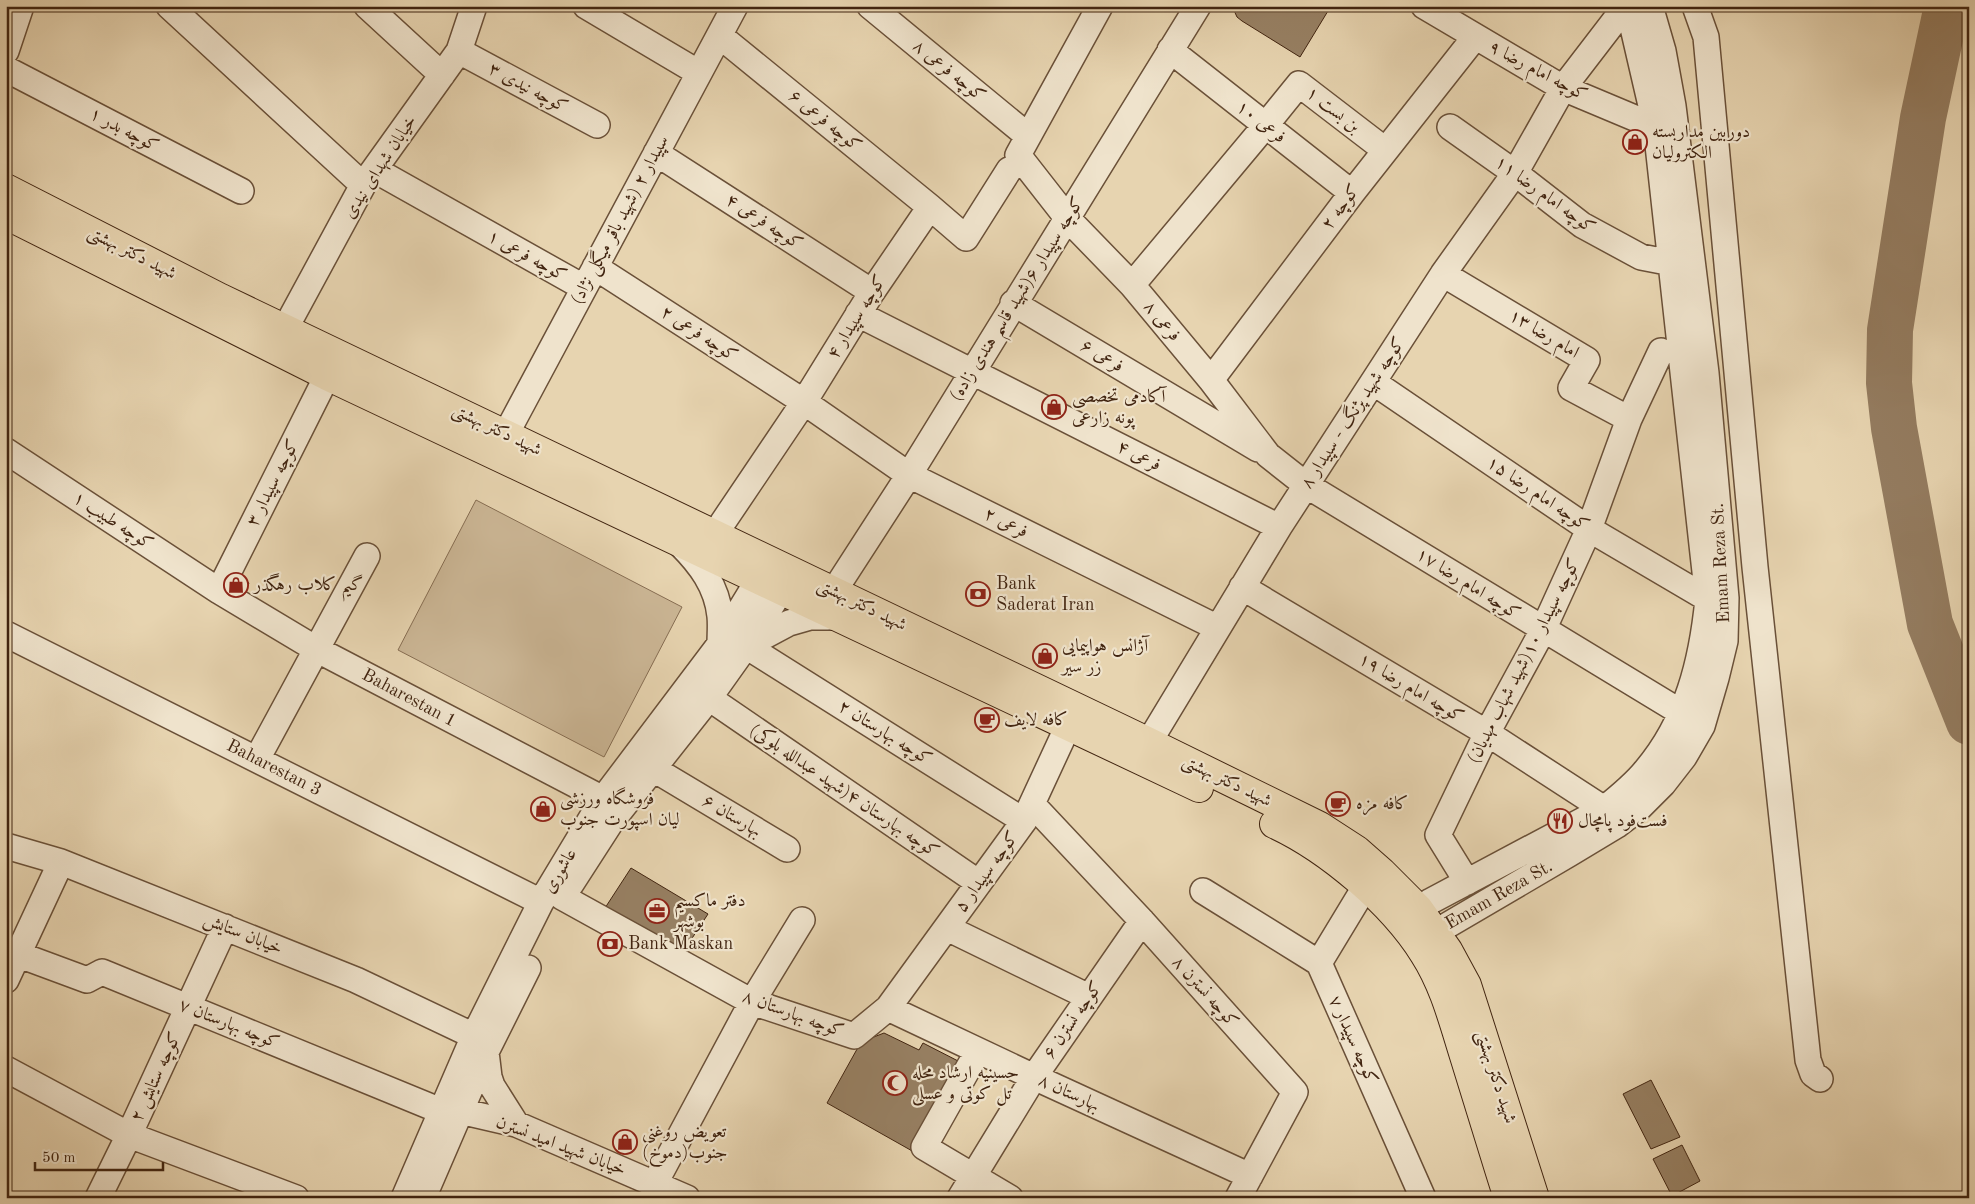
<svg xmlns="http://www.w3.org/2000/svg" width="1975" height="1204" font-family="'Old Standard TT',Amiri,serif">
	<rect width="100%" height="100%" fill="#e7d4b0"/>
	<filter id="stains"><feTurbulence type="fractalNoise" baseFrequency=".004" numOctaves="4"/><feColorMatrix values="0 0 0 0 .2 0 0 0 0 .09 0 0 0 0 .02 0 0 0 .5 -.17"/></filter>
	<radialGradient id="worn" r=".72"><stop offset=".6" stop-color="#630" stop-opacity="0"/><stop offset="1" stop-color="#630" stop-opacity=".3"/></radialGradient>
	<path fill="#cbb695" stroke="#866d52" d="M476,500L682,607L604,757L398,650Z"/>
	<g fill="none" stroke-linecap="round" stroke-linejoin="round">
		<path stroke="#947c60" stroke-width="46" d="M1947,6L1923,118L1890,330L1889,383L1894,428L1930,624L1969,722"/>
	</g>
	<path fill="#978063" stroke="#412410" d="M1232,6H1331L1300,57L1242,21L1237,17Z
		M231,573L249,583L241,597L223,587Z
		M631,868L708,914L683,952L605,908Z
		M884,1033L919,1050L923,1043L962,1063L914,1152L827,1103L861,1042Z
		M1651,1080L1680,1137L1651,1149L1623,1094Z
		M1682,1145L1700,1181L1672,1196L1653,1159Z"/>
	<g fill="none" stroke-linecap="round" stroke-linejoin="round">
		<defs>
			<path id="minor" d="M169,6L363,185
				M367,6L442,75
				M586,6L699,73
				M870,6L1028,136
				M1100,6L1018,155L1068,219L1132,285L1211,380L1268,455L1306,485L1682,713
				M1424,6L1563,88L1656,127
				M1628,6L1656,127L1708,599C1702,661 1687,722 1646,770C1634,785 1619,797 1604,809L1431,901L1419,909L1410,934L1436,932L1569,854L1617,825L1638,809L1663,784L1684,757L1702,726L1716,678L1725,641L1726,598L1706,373L1673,106L1663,51L1650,6
				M1695,6L1706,37L1755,567L1808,1060L1813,1074L1820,1079
				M720,36L930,207
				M1170,50L1352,193
				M6,51L21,6
				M459,51L597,125
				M6,69L241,191
				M1450,127L1515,173L1582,225L1641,257L1672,263
				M656,153L872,292
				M375,170L583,287
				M595,267L804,402L909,475L1218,628
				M1443,274L1587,360L1571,388L1629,419
				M1132,285L1265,126L1299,84L1385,150
				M1013,303L1258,449
				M858,314L1279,527
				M285,329L363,185L459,51L474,6
				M1211,380L1352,193L1475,37
				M1373,382L1589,529L1708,599
				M506,434L735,6
				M6,451L219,591L316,649L603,799
				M715,534L804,402L872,292L930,207L966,238L1009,170
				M780,570L781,590L746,646L1024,821
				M1242,587L1487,733L1604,809
				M219,591L327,376
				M834,591L909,475L1198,6
				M6,634L541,902
				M720,643L759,579L775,568
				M709,698L979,883
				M1149,742L1279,527L1443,274L1515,173L1563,88L1626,6
				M257,759L367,556
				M652,768L787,849
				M1032,804L1142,921L1295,1092L1238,1198
				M6,846L61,862L356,980L474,1036
				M1467,882L1438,835L1487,733L1543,630L1589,529L1629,419L1661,351
				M571,884L611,822L709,698L746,646L789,623L810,617H838
				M1365,887L1319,963L1423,1198
				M1203,891L1319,963
				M562,897L752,1002L854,1036L888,1008L1024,821L1068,726
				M947,928L1089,997
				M6,950L87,980L102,972L441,1111H460L516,1124L687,1198
				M6,980L61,862
				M888,1008L1034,1077L1250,1176
				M978,1051L924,1147L1010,1198
				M486,1052L489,1077L492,1086L516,1124
				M6,1069L129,1135L296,1198
				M655,1183L752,1002L802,920
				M98,1198L129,1135L225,927
				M404,1198L474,1036L541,902L603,799L720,644C720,635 721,625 720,616C717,586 700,564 680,544
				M423,1198L486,1052L528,968
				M960,1198L1034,1077L1142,921"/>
			<path id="major" d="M6,188L221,298L1149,742L1320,826L1357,850L1382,872L1419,909L1448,950L1467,985L1535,1198
				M6,215L327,376L1199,788
				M1274,824C1328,849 1392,903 1424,954C1444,985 1453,1021 1464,1056C1479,1104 1493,1151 1508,1198"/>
		</defs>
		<use href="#minor" stroke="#6a5038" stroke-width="28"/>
		<use href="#major" stroke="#412410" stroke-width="30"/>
		<use href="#minor" stroke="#efe3cc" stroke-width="25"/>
		<use href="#major" stroke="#e7d4b0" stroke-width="28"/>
	</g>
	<defs>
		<symbol id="shop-ring" viewBox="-11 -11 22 22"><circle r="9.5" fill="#efe3cc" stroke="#8f2418" stroke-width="1.5"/><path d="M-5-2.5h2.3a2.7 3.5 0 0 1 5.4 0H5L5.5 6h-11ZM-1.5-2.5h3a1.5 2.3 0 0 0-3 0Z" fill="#8f2418"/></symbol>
		<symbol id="bank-ring" viewBox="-11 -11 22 22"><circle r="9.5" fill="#efe3cc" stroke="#8f2418" stroke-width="1.5"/><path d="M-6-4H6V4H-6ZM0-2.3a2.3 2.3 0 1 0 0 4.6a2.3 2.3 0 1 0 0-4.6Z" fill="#8f2418"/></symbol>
		<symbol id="cafe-ring" viewBox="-11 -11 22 22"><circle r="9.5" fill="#efe3cc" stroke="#8f2418" stroke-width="1.5"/><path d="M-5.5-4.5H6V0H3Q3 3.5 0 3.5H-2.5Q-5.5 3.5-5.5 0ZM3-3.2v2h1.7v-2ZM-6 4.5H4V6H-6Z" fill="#8f2418"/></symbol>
		<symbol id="restaurant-ring" viewBox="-11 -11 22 22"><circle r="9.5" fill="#efe3cc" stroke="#8f2418" stroke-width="1.5"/><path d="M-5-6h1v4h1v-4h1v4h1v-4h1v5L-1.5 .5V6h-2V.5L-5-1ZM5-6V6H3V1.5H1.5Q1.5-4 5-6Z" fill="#8f2418"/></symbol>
		<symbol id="office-ring" viewBox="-11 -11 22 22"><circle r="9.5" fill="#efe3cc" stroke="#8f2418" stroke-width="1.5"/><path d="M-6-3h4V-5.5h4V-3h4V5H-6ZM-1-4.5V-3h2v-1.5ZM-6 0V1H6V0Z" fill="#8f2418"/></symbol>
		<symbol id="mosque-ring" viewBox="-11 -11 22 22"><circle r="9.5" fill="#efe3cc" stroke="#8f2418" stroke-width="1.5"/><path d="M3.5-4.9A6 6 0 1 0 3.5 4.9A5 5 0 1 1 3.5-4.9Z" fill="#8f2418"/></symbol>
	</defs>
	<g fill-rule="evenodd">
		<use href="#shop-ring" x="1621" y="128" width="28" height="28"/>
		<use href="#shop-ring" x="1040" y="393" width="28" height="28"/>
		<use href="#shop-ring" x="222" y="571" width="28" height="28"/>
		<use href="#bank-ring" x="964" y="580" width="28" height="28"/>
		<use href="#shop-ring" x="1031" y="642" width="28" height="28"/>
		<use href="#cafe-ring" x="973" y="706" width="28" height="28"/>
		<use href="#cafe-ring" x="1324" y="790" width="28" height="28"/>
		<use href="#shop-ring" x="529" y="795" width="28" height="28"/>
		<use href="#restaurant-ring" x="1546" y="807" width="28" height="28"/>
		<use href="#office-ring" x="643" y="897" width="28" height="28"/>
		<use href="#bank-ring" x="596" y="930" width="28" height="28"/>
		<use href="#mosque-ring" x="881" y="1069" width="28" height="28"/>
		<use href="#shop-ring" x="611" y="1128" width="28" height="28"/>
	</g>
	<g text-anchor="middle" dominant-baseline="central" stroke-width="4.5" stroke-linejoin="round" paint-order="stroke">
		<g font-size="18" fill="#412410" stroke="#efe3cc">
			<text transform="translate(949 71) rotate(39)">کوچه فرعی ۸</text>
			<text transform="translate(1538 71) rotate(28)">کوچه امام رضا ۹</text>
			<text transform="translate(528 88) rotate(28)">کوچه نیدی ۳</text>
			<text transform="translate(1333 110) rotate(38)">بن بست ۱</text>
			<text transform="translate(825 121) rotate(39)">کوچه فرعی ۶</text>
			<text transform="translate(1261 122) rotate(38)">فرعی ۱۰</text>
			<text transform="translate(124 130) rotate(28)">کوچه بدر ۱</text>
			<text transform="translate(380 167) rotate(-57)">خیابان شهدای نیدی</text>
			<text transform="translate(1545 195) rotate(36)">کوچه امام رضا ۱۱</text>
			<text transform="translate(1341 207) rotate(-53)">کوچه ۲</text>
			<text transform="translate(620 220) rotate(-62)">سپیدار ۲ (شهید باقر میگلی نژاد)</text>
			<text transform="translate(764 222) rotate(33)">کوچه فرعی ۴</text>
			<text transform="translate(132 253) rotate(27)">شهید دکتر بهشتی</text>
			<text transform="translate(527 256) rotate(29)">کوچه فرعی ۱</text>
			<text transform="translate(1017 299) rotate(-58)">کوچه سپیدار ۶(شهید قاسم هندی زاده)</text>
			<text transform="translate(857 317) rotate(-58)">کوچه سپیدار ۴</text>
			<text transform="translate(1162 321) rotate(50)">فرعی ۸</text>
			<text transform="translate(699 334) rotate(33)">کوچه فرعی ۲</text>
			<text transform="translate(1544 334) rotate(31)">امام رضا ۱۳</text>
			<text transform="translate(1102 356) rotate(31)">فرعی ۶</text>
			<text transform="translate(1353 413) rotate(-57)">کوچه شهید پژنگ - سپیدار ۸</text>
			<text transform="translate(497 430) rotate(26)">شهید دکتر بهشتی</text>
			<text transform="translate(1139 456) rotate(27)">فرعی ۴</text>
			<text transform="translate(273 483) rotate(-63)">کوچه سپیدار ۳</text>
			<text transform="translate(1538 494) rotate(34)">کوچه امام رضا ۱۵</text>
			<text transform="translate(113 521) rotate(33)">کوچه طبیب ۱</text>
			<text transform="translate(1006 523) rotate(26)">فرعی ۲</text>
			<text transform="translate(1721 563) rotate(-93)">Emam Reza St.</text>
			<text transform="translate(1468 584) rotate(32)">کوچه امام رضا ۱۷</text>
			<text transform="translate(862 605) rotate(26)">شهید دکتر بهشتی</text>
			<text transform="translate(1524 661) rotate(-63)">کوچه سپیدار ۱۰(شهید شهاب مهدیان)</text>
			<text transform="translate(1411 688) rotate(31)">کوچه امام رضا ۱۹</text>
			<text transform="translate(409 698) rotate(28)">Baharestan 1</text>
			<text transform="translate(885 733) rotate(32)">کوچه بهارستان ۲</text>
			<text transform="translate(274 768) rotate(27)">Baharestan 3</text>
			<text transform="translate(1227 781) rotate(26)">شهید دکتر بهشتی</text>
			<text transform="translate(844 791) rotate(34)">کوچه بهارستان ۴(شهید عبدالله بلوکی)</text>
			<text transform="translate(732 816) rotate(31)">بهارستان ۶</text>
			<text transform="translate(560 871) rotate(-59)">عاشوری</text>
			<text transform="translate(987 872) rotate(-54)">کوچه سپیدار ۵</text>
			<text transform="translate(1499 895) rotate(-30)">Emam Reza St.</text>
			<text transform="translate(243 934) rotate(22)">خیابان ستایش</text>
			<text transform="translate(1205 992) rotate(48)">کوچه نسترن ۸</text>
			<text transform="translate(793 1014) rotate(20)">کوچه بهارستان ۸</text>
			<text transform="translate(1073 1020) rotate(-55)">کوچه نسترن ۶</text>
			<text transform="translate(229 1024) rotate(22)">کوچه بهارستان ۷</text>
			<text transform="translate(1353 1040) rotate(66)">کوچه سپیدار ۷</text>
			<text transform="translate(156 1077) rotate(-65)">کوچه ستایش ۲</text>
			<text transform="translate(1496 1077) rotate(72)">شهید دکتر بهشتی</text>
			<text transform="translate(1069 1093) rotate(25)">بهارستان ۸</text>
			<text transform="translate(561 1146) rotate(21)">خیابان شهید امید نسترن</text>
		</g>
		<g font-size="18" fill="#412410" stroke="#efe3cc" text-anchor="start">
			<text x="1652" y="132">دوربین مداربسته<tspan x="1652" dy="21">الکترولیان</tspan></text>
			<text x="1072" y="397">آکادمی تخصصی<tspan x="1072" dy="21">پونه زارعی</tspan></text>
			<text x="996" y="584">Bank<tspan x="996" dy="21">Saderat Iran</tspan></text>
			<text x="254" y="585">گیم کلاب رهگذر</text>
			<text x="1062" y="646">آژانس هواپیمایی<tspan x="1062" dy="21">زر سیر</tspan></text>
			<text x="1004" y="720">کافه لایف</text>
			<text x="560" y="799">فروشگاه ورزشی<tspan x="560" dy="21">لیان اسپورت جنوب</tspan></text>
			<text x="1356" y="804">کافه مزه</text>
			<text x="1578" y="821">فست‌فود پامچال</text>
			<text x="674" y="901">دفتر ماکسیم<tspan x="674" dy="21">بوشهر</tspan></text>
			<text x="628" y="944">Bank Maskan</text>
			<text x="912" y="1073">حسینیه ارشاد محله<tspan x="912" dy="21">تل کوتی و عسلی</tspan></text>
			<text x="642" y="1132">تعويض روغنی<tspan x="642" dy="21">جنوب(دموخ)</tspan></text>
		</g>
	</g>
	<rect width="1975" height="1204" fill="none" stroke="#e7d4b0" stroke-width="25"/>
	<rect x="8" y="8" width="1960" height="1189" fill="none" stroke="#412410" stroke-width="2.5"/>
	<rect x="12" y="12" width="1950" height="1179" fill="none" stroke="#412410"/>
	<path d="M35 1162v8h128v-8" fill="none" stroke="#412410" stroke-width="2.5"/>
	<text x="42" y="1162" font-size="15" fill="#412410" stroke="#efe3cc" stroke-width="4" paint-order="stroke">50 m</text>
	<rect width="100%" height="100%" filter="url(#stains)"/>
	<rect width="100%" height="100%" fill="url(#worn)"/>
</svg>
